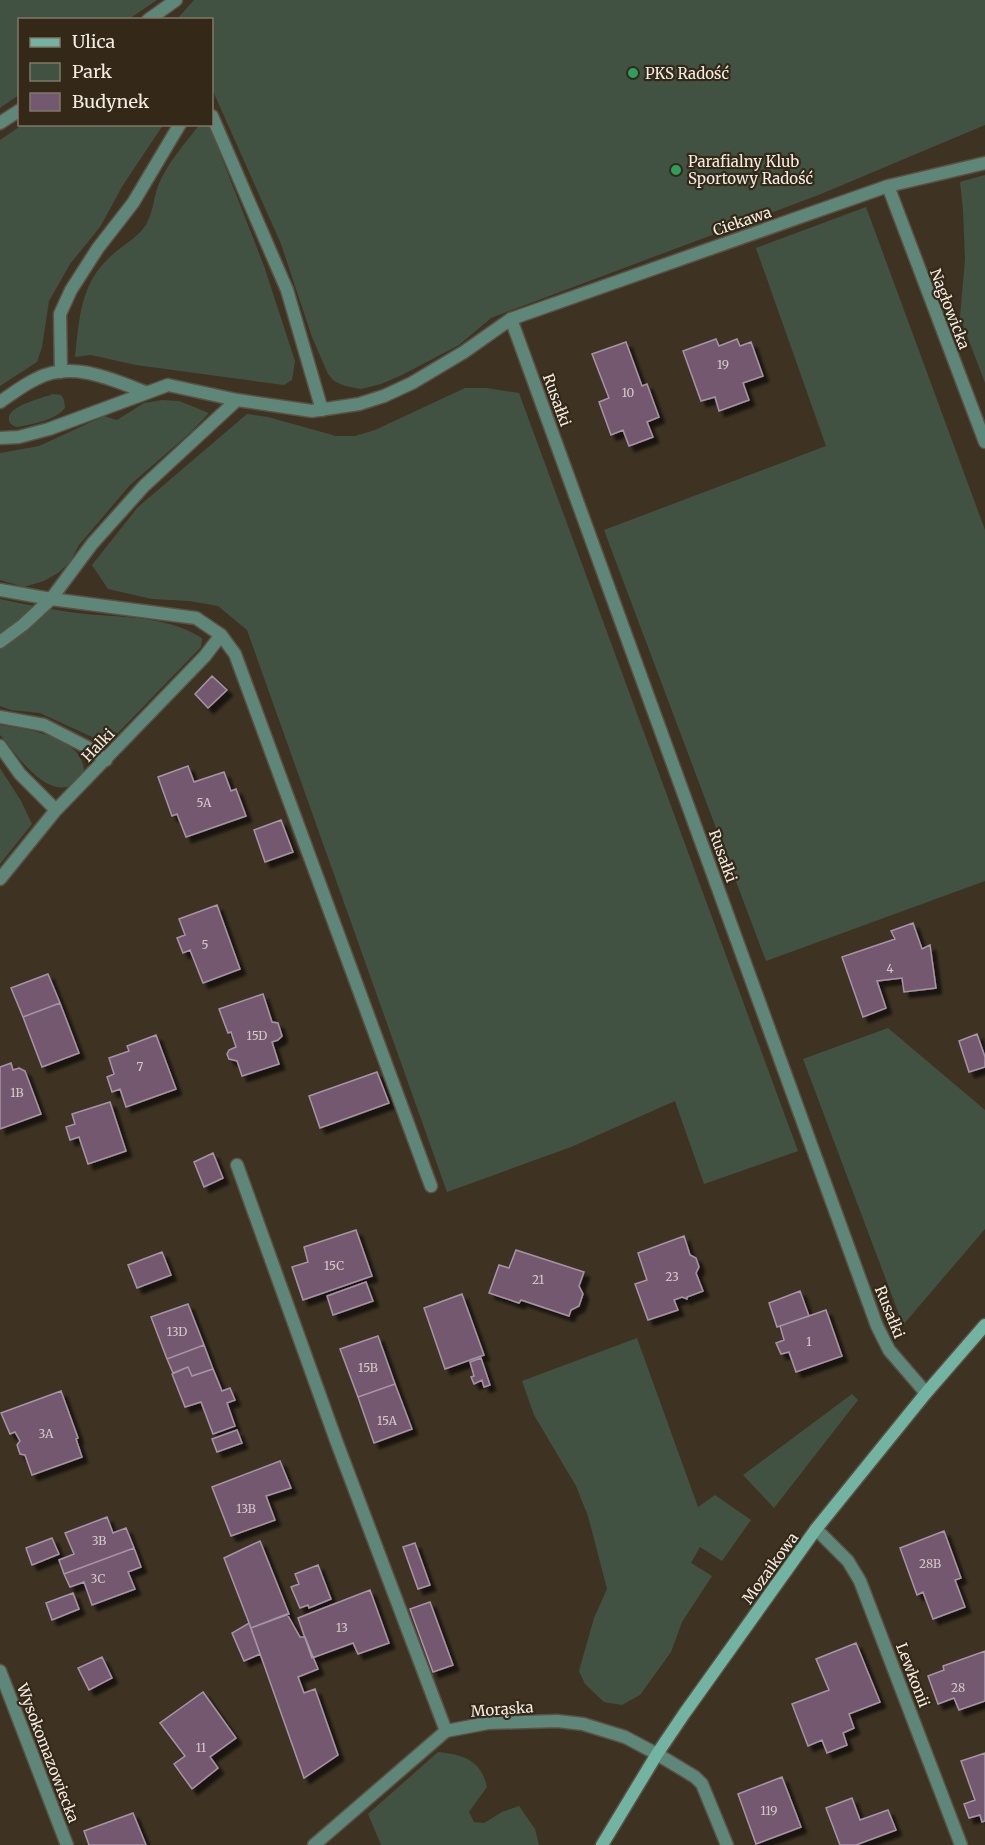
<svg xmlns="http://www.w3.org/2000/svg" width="985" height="1845" font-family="Merriweather,serif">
	<defs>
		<filter id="shadow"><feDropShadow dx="5.5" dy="5.5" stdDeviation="1.5" flood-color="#0009"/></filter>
	</defs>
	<rect width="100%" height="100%" fill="#3e3323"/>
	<path fill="#425242" d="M0,0H157L129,19L20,20L19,95L0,108Z
		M194,0H985V125L821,194L491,318L459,345L402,375L381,384L361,389L345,386L334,381L328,374L312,337L281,244L212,89V20L180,19L179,17Z
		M22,125H163L123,185L100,227L70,264L49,301L42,347L37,362L0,386V140Z
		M199,125H208L212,133L264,266L295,361L292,380L284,385L136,365L91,355L75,357C79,322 80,285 108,259C118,248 134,240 143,229C153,216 153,200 158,186C167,163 185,144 199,125Z
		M985,175V383L960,317L965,259L963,210L960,182Z
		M866,207L985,530V881L766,961L604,530L826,446L756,248Z
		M465,388H486L519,393L798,1151L704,1184L675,1101L571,1147L447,1192L247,630L218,606L189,601L152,599L108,589L92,565L138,507L247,414L268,417L336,436H355L375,430Z
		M53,394L61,395L64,400L65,408C54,421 35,423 18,427C13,426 8,424 9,417C11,405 43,398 53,394Z
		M162,400L179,401L209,413L191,432L130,485L79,545L70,562L58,573L44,581L24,587L0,580V453L39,446L104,416L117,420L144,403Z
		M0,599C28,605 57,611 86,614C128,618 166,616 202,638L201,647L110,741L105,743L40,713L11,710L0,706Z
		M0,725C27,729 85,737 84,773C80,777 75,783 70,786C43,796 15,752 0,735Z
		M0,768L21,801L32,824L0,864Z
		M888,1028L985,1110V1229L903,1325L803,1059Z
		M637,1338L698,1507L715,1495L751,1520L722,1561L700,1547L691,1563L712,1576L682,1622L671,1652L640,1695L622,1705L604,1702L585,1684L579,1671L594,1618L607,1589L588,1516L576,1486L534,1415L522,1381Z
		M852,1394L858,1400L774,1508L743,1475Z
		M438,1752C464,1755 481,1760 487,1787L469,1812L474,1822L484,1823L502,1812L519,1806L535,1829L539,1845H381L368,1814Z"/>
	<path fill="#735970" stroke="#a694a4" stroke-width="1.5" filter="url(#shadow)" d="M716,339L719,346L737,339L740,346L751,342L763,376L743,383L749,400L719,411L715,397L701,401L683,351Z
		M626,342L642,386L647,384L659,417L647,422L653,437L629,446L623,430L611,435L599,402L609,398L592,354Z
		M212,676L227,690L208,708L195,694Z
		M188,766L194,782L224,772L231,791L236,789L246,816L186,837L177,814L172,816L158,777Z
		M281,820L293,852L265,862L254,830Z
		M217,905L240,969L203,983L190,950L183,953L177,938L185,935L179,919Z
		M913,923L922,949L930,945L936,988L904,992L902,978L877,981L886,1008L863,1017L842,957L895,939L891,931Z
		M48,974L60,1003L23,1017L11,988Z
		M263,994L272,1022L278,1023L282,1036L278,1040L272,1042L279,1064L242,1076L237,1061L229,1059L227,1054L229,1050L236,1047L231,1032L228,1033L219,1009Z
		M60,1003L79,1053L42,1067L23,1017Z
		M977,1034L985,1057V1067L969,1072L959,1041Z
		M156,1035L176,1089L126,1107L120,1089L112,1092L107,1077L114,1074L109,1058L129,1051L127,1046Z
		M11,1063L13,1070L19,1068L25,1071L41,1114L0,1129V1067Z
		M377,1072L389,1103L320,1128L309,1096Z
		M110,1102L126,1151L88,1164L79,1137L70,1140L66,1127L75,1124L72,1114Z
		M213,1153L223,1178L204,1187L194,1162Z
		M356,1230L372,1276L303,1300L292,1267L308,1262L304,1247Z
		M684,1236L690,1255L696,1258L699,1267L696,1273L703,1291L687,1297V1299L682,1297L674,1300L678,1310L648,1320L635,1284L647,1280L638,1253Z
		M516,1250L584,1272L579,1286L583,1294L579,1306L571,1310L569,1316L521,1300L519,1303L489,1293L499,1265L509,1268Z
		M162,1252L171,1275L137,1288L128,1265Z
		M366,1282L373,1301L333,1315L327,1296Z
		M800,1291L809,1316L777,1327L769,1303Z
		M462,1294L484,1355L445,1369L424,1308Z
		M188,1304L204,1345L167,1359L151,1317Z
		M826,1310L842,1356L796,1372L789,1352L781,1354L776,1343L784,1340L780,1326Z
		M378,1336L395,1384L358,1397L340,1349Z
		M204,1345L213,1369L192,1376L188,1367L173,1373L167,1359Z
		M481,1358L490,1385L484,1387L482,1380L474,1384L471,1377L474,1376L470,1362Z
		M188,1367L192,1376L213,1369L222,1391L230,1388L235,1400L227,1403L235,1426L213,1434L201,1402L185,1407L172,1374Z
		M395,1384L412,1429L374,1443L358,1397Z
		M61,1391L78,1438L76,1439L82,1457L32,1475L25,1455L20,1454L17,1445L20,1441L15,1432L10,1434L1,1413Z
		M237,1430L242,1443L217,1452L212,1439Z
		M280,1461L291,1488L266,1496L275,1520L231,1536L212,1487Z
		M107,1517L113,1533L126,1528L134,1548L64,1574L59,1560L74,1554L65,1533Z
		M944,1531L961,1578L955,1580L965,1607L933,1619L923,1592L917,1595L900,1548Z
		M52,1538L59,1554L32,1565L26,1548Z
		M260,1541L289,1614L251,1628L224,1558Z
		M415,1543L430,1585L418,1589L403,1547Z
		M134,1548L141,1567L128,1572L135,1589L92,1605L84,1582L70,1587L64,1574Z
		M318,1565L331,1599L309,1608L308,1605L300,1608L291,1587L299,1584L295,1574Z
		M370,1590L389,1643L358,1654L353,1643L312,1658L298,1618Z
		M73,1593L79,1609L52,1620L46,1603Z
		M430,1602L453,1665L433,1672L410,1609Z
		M287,1614L300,1637H305L318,1669L298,1677L304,1693L315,1689L338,1755L304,1778L251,1628Z
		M249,1623L260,1654L244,1661L232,1633Z
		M856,1643L880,1702L849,1714L854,1728L843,1733L847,1745L827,1753L822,1740L808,1746L792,1704L829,1690L816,1659Z
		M985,1651V1701L959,1710L954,1698L938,1704L928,1676L944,1670L943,1666Z
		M102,1657L112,1678L89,1690L78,1668Z
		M203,1692L236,1738L210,1757L218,1768L192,1789L174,1764L185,1756L160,1723Z
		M985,1753V1821L982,1822L980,1815L969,1818L964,1804L975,1800L961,1761Z
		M782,1777L801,1827L756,1844L738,1794Z
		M852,1798L860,1820L888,1810L896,1830L856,1845H840L826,1808Z
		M133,1813L146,1845H89L84,1831Z"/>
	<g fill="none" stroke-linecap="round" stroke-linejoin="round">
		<defs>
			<path id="lane" d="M148,20L176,0
				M212,116L287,290L322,410
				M0,123L20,110
				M61,372L60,314L71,290L98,248L133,203L180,124
				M0,402C12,394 23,385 36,379C71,360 111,379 145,392
				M0,438L19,437L49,429L168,385L237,400L312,411L359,404L384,396L412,383L464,352L511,319
				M0,590L51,599L196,618L221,635L235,654L431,1186
				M0,642L23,625L51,599L92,544L144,486L237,400
				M237,1165L337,1443L446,1731
				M657,1754L695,1777L702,1784L727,1845"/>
			<path id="street" d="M888,186L985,442
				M0,717L44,725L87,747L106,760
				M0,746L20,774L56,810
				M0,879L56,810L205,656L221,635
				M926,1393L889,1350L877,1326L511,319L888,186L985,163
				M816,1529L848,1561L860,1581L961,1845
				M0,1671L67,1845
				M314,1845L446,1731L488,1723L557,1721L583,1724L625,1737L657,1754"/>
			<path id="secondary" d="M602,1845L657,1754L684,1714L816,1529L926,1393L985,1325"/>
		</defs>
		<use href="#lane" stroke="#5b5142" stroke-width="15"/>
		<use href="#street" stroke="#5b5142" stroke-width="15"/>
		<use href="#secondary" stroke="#5b5142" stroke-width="15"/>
		<use href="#lane" stroke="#5e877a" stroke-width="12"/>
		<use href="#street" stroke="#5e877a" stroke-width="12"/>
		<use href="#secondary" stroke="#72b4a1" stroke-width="12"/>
	</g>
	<g fill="#2e9e5b" stroke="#342919" stroke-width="2">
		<circle cx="633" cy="73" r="6"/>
		<circle cx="676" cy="170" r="6"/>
	</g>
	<g text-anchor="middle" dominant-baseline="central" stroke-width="4.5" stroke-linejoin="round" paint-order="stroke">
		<g font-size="12" fill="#d4c7c6">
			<text x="723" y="364">19</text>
			<text x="628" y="392">10</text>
			<text x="204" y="802">5A</text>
			<text x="205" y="944">5</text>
			<text x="890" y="968">4</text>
			<text x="257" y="1035">15D</text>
			<text x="140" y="1066">7</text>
			<text x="17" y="1092">1B</text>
			<text x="334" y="1265">15C</text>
			<text x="672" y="1276">23</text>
			<text x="538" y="1279">21</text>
			<text x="177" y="1331">13D</text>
			<text x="809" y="1341">1</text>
			<text x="368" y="1367">15B</text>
			<text x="387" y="1420">15A</text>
			<text x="46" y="1433">3A</text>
			<text x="246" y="1508">13B</text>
			<text x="99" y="1540">3B</text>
			<text x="930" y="1563">28B</text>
			<text x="98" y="1578">3C</text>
			<text x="342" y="1627">13</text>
			<text x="958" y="1687">28</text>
			<text x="201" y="1747">11</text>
			<text x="769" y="1810">119</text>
		</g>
		<g font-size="15" fill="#f4ece2" stroke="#342919" text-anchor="start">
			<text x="645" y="73">PKS Radość</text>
			<text x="688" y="161">Parafialny Klub<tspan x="688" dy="17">Sportowy Radość</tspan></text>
		</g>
		<g font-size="15" fill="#f4ece2" stroke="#342919">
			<text transform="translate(742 221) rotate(-19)">Ciekawa</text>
			<text transform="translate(950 309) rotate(69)">Nagłowicka</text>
			<text transform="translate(557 400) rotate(70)">Rusałki</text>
			<text transform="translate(98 745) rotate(-46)">Halki</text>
			<text transform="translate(723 856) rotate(70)">Rusałki</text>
			<text transform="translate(890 1312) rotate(68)">Rusałki</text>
			<text transform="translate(770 1568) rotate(-54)">Mozaikowa</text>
			<text transform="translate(913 1675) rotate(69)">Lewkonii</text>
			<text transform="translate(502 1709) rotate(-4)">Morąska</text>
			<text transform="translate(48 1753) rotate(69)">Wysokomazowiecka</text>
		</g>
	</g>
	<rect x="18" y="18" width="195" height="108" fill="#342919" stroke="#817769" stroke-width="1.5"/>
	<rect x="30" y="38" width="30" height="9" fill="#72b4a1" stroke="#817769" stroke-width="1.5"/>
	<text x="72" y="48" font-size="18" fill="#f4ece2">Ulica</text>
	<rect x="30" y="63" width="30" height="18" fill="#425242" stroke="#817769" stroke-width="1.5"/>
	<text x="72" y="78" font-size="18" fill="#f4ece2">Park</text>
	<rect x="30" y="93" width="30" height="18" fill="#735970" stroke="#817769" stroke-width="1.5"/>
	<text x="72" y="108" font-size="18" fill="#f4ece2">Budynek</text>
</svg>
